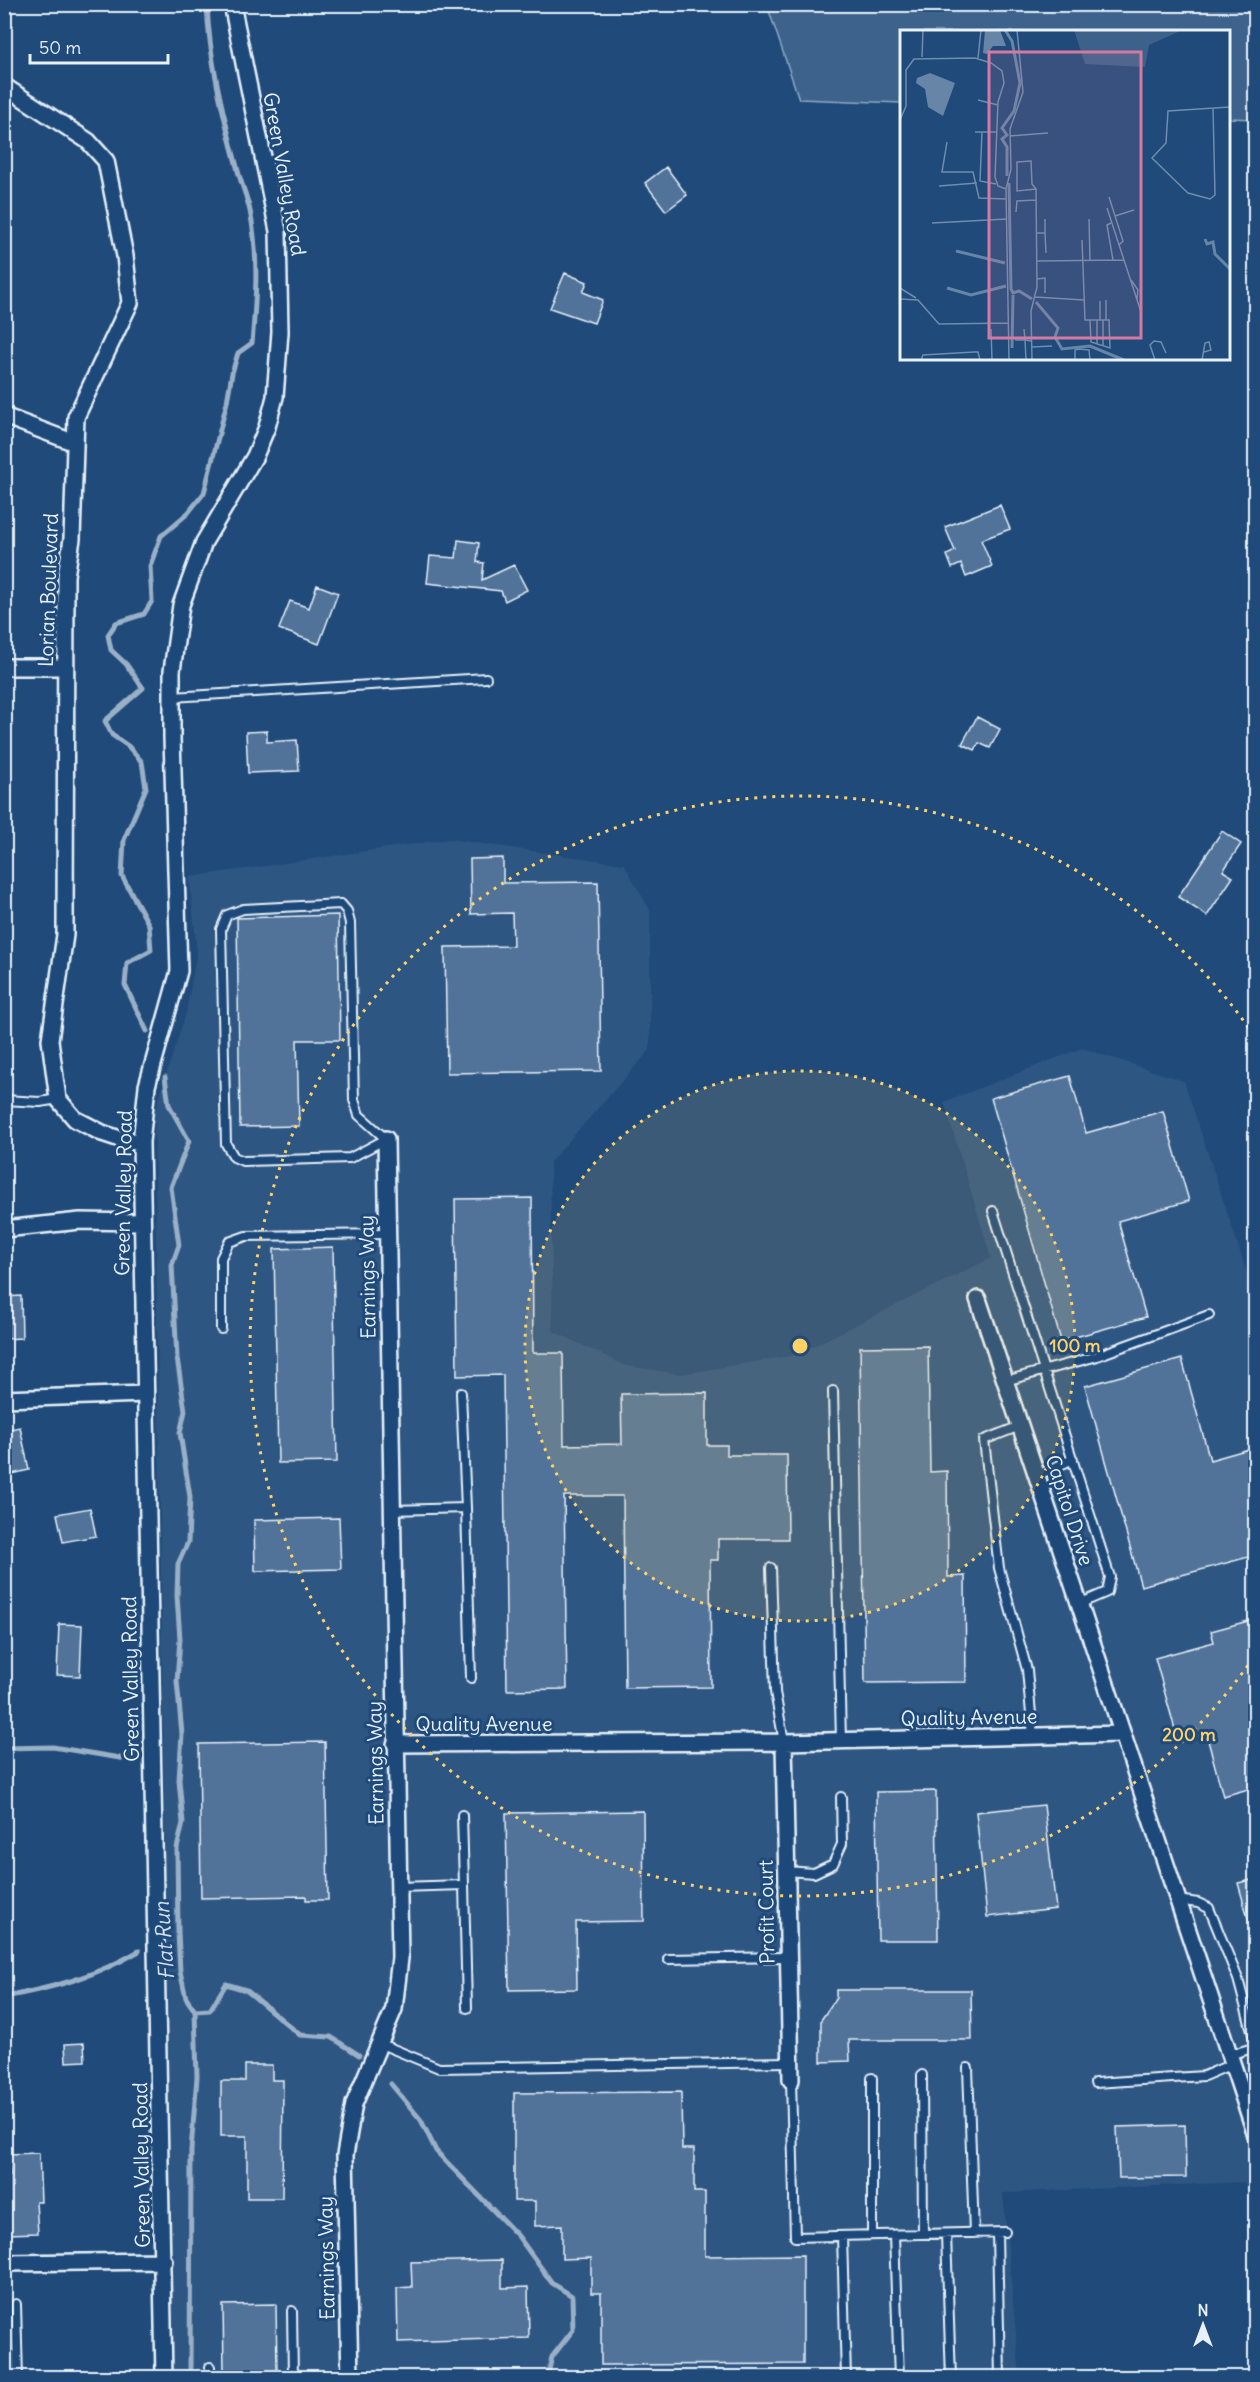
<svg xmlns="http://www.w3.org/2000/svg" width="1260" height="2382" font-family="Delius,sans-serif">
	<rect width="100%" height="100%" fill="#1f4a7a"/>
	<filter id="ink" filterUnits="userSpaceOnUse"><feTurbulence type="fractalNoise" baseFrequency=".0167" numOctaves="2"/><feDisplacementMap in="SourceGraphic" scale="12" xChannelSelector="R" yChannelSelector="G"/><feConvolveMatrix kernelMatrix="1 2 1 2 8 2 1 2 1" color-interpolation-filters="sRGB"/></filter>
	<g filter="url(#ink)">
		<path fill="#2e5683" d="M449,839L624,864L650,910V1050L550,1162L553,1331L626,1366L682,1374L795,1355L991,1258L944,1102L1082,1048L1184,1081L1255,1297V2208L1244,2182L1003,2193L1020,2377H173L154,1113L186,1013L197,951L189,877Z"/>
		<path fill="#3c628c" stroke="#92aac2" stroke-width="1.5" d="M767,5H1255V119L1229,118L1228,32H902L901,103L799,99Z"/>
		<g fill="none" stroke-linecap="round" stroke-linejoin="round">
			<path stroke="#9ab0c7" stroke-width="5" d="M147,1031L125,985L127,963L151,950L149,925L122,876L124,840L146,788L142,762L128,746L112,735L105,721L143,688L126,664L111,650L108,635L116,623L144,614L152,601L150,566L161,536L188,513L204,493L227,402L232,373L238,353L252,343C256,299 259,254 250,211C247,196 240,181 237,167C223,114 209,59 207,4
				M165,1077L169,1105L189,1141L171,1187L179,1245L172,1265L177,1358L185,1411L180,1433L190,1497L188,1542L178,1564L177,1596L180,1639L177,1681L182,1734L179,1780L183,1823L177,1848L178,1932L180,1971L186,1998L195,2011L210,2010L226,1984L246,1990L300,2035L331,2037L359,2055
				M4,1748L53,1747L126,1759
				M4,1997C53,1988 97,1976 139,1951
				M391,2084L421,2120L436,2151L518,2236L552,2283L572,2296L573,2330L552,2357L547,2378
				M190,2378L191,2150L197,2077L195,2011"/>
		</g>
		<path fill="#517399" stroke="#e8f1f8" stroke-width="1.5" d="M666,167L687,195L666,211L645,183Z
			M565,273L587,282L583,292L603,300L594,323L550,308Z
			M1000,505L1010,529L981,540L992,566L966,577L961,564L952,568L947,555L955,551L945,527Z
			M458,540L479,543L477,562L484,563L482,580L514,565L527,590L505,601L501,591L427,583L430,556L456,558Z
			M317,585L338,593L319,644L279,629L290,601L309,608Z
			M977,717L1000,729L990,748L979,743L975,750L962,744Z
			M267,731V742L297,740L299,771L248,773L246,732Z
			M1222,831L1241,844L1223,871L1233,877L1207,916L1178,897Z
			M503,858V883L598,882L601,1071L447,1073L445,947L513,946L512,913L471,914L470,859Z
			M338,915L340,1040H297L299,1126L240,1127L237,918Z
			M1070,1076L1086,1133L1163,1111L1189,1201L1118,1221L1146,1317L1061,1341L991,1098Z
			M532,1198L533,1353H563L564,1445L622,1444L621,1394L707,1393V1445H727V1455H787L788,1539H718V1560H710L711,1687L625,1688L623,1496H564L567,1689L507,1690L503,1375L457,1376L455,1199Z
			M333,1247L337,1462L278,1463L274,1249Z
			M21,1296L22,1338L4,1339V1297Z
			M928,1346L930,1472L947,1471L948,1577L965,1576L966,1682L865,1683L860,1347Z
			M1182,1359L1210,1460L1256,1447V1555L1141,1586L1085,1386Z
			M20,1427L29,1470L4,1476V1430Z
			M90,1508L96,1536L63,1542L57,1514Z
			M339,1518L341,1569L255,1571L254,1520Z
			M1252,1620L1256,1632V1787L1223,1796L1206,1733L1178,1740L1155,1658L1214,1642L1211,1631Z
			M59,1624L82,1625L80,1676L57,1675Z
			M325,1742L328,1900H306V1896L201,1898L199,1744Z
			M936,1791L938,1940H878L876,1792Z
			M1044,1805L1056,1909L987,1917L976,1812Z
			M643,1811L644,1921L576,1922L577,1989L509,1990L506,1813Z
			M1256,1879V1928L1251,1929L1238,1883Z
			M836,1990H971L972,2040H849L850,2061L821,2062V2020L836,1998Z
			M84,2043L85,2061L66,2062L65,2044Z
			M245,2065H272V2080H283L282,2198H247V2136H221V2081H245Z
			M681,2092L682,2149H694V2192H705V2256L803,2255V2364L601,2365V2293H591V2258L562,2259V2225L535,2226V2201H514V2093Z
			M1185,2125L1186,2177L1119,2178L1117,2127Z
			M39,2153L41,2202H36L38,2233L8,2234L4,2176H10L8,2154Z
			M502,2260V2288L528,2287L529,2338L398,2342L397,2288L412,2287L411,2262Z
			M276,2304L277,2371L224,2372L223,2305Z"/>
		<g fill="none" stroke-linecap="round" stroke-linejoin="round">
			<defs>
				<path id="service" d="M172,697L486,678
					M341,904L347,911L350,923L354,1100L359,1115L386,1139L350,1158L243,1161L234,1157L226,1144L221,929L227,915L243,909Z
					M4,1100L40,1102L58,1099
					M993,1211L1110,1577L1107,1592L1079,1604
					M221,1329V1258L229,1242L246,1236L388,1234
					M1005,1381L1094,1357L1209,1315
					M833,1391L841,1741
					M1020,1426L984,1440L999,1568L1027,1670L1033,1736
					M1036,1476L1073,1459
					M466,1508L471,1678
					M392,1510L466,1508L461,1393
					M771,1568L775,1692L784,1742
					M462,1815L464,1885
					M786,1871L814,1873L833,1864L842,1844L841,1797
					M398,1887L464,1885L467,2008
					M1177,1900L1198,1903L1209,1908L1238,1979L1255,2042L1253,2048L1229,2055
					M668,1959L787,1957
					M381,2044L439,2068L790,2062
					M968,2068L974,2233
					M922,2075L923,2234
					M791,2080L795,2237L1005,2232
					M1095,2083L1204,2076L1232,2064
					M997,2233L1000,2378
					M946,2234L951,2378
					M872,2235V2078
					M894,2235L899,2378
					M842,2236L846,2378
					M16,2304L18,2378
					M292,2311L293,2378
					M210,2367V2378"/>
				<path id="minor" d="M4,86L88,141L106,161L125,256L130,303L76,417L72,539L66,576L65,935L50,1040L58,1099L75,1119L102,1133L126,1141L141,1142
					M4,416L75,443
					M4,667H66
					M4,1229L80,1221L141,1222
					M978,1299L1256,2135
					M4,1399L145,1394
					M784,1742L791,2080
					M395,1744L784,1742L1122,1734
					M4,2263L164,2261
					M164,2378L141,1142L147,1086L179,971L172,737V671L181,605L204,542L255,456L267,427L275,397L280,332L278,231L232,4
					M350,2378L345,2155L354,2104L394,2009L400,1958L386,1139"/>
			</defs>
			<use href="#service" stroke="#e8f1f8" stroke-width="12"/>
			<use href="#minor" stroke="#e8f1f8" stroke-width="20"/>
			<use href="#service" stroke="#1f4a7a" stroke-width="8"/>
			<use href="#minor" stroke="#1f4a7a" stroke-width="15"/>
		</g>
	</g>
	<circle cx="800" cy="1346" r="275" fill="#ffd166" fill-opacity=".12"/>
	<g fill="none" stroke="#ffd166" stroke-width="3" stroke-dasharray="3 6">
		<circle cx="800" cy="1346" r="275"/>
		<path d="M1253 1658A550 550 0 1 1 1253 1034"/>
	</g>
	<g text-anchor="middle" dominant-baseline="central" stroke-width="6" stroke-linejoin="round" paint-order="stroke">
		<g font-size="20" fill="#e8f1f8" stroke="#1f4a7a">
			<text transform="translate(285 174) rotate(80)">Green Valley Road</text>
			<text transform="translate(48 590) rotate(-88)">Lorian Boulevard</text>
			<text transform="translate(123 1193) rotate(-89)">Green Valley Road</text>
			<text transform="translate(367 1277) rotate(-91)">Earnings Way</text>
			<text transform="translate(1070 1510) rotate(72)">Capitol Drive</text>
			<text transform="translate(130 1679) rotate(-91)">Green Valley Road</text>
			<text transform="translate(969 1717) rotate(-1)">Quality Avenue</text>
			<text x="484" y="1723">Quality Avenue</text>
			<text transform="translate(375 1763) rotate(-91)">Earnings Way</text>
			<text transform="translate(766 1912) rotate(-91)">Profit Court</text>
			<text transform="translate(141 2165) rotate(-91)">Green Valley Road</text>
			<text transform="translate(326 2258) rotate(-91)">Earnings Way</text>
		</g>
		<g font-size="21" font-style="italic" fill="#d4e1ec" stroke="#1f4a7a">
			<text transform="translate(164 1941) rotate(-94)">Flat Run</text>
		</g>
	</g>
	<g transform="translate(900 30)">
		<rect width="330" height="330" fill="#1f4a7a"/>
		<path d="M174,0H280V1L249,15L245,37L185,34Z" fill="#3c628c"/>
		<path d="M85,0H100L106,16H93L87,24L83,23ZM30,43L55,53L43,86L28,77L25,59L16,53L17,48Z" fill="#6685a7"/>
		<path fill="none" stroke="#6685a7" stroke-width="3" d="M105,0L112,11L120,53L114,81L102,98L107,105L102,109L107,117V146M109,153L111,259L113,263L119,261L132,269M305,209L307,214L313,212L315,224L330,239M56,221L105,233M47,258L71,265L106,256M136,272L158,298L155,307L162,319L190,316L224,330M112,318L113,265"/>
		<path fill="none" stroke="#6f8dac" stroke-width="1.5" d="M22,27L23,0M78,28L81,0M78,70L98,75M313,78L315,165L310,169L288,163L252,128L266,113L268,81L330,77M0,90L6,76V40L14,29L75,28L91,33L102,41L104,53L98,72L95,147L98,156L106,159M75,102H97M82,102L80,151L96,154M110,106L148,103M47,112L42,142H73L79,168L106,169M39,156L77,153M209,167L223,211L219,215M207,178L241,282M116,182L117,171L136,170M215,186L234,180M189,189L190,231M32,193L107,189M211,193L207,195L213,230M136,203H145V189M145,203L146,223M182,210L185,290H210M137,231L224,230M137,249L145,248V263M231,250L238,260L237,269M0,258L16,268M135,267L184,270M0,269L18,270L39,294L109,293M206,270V290M200,271V290M190,290L191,312L210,318L209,290M197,290V314M203,290V315M91,299L92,330M115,310H125L124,299M132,317L152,316M21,330L23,325L74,322H78L80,330M109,330L106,159L111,139L110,99L123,62L117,0M126,330L125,310L131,311M132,330L131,281L137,257L136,159L132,154L131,131L117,132V161L136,159M175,330V320L179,319L189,320L190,330M255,330L250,315L254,311L261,312L266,323M302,330L305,313L309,312L311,320L304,322"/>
		<path fill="#d37aa2" fill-opacity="0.15" stroke="#d37aa2" stroke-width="3" d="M89,22H241V308H89Z"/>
		<rect width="330" height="330" fill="none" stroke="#e8f1f8" stroke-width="3"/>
	</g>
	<circle cx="800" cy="1346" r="9" fill="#ffd166" stroke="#1f4a7a" stroke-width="3"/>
	<g font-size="18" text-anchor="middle" font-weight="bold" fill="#ffd166" stroke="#1f4a7a" stroke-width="6" stroke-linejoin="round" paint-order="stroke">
		<text x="1075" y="1352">100 m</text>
		<text x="1189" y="1741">200 m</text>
	</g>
	<rect width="1260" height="2382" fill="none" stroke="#1f4a7a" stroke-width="24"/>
	<rect x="12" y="12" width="1236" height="2358" fill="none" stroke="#e8f1f8" stroke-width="2" filter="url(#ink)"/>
	<g transform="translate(1203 2325)" stroke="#1f4a7a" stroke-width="4.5" paint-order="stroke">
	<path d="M0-4.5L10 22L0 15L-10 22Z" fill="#e8f1f8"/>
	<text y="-9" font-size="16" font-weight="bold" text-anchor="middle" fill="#e8f1f8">N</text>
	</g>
	<path d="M30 54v9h138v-9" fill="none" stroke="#e8f1f8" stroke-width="3"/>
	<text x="39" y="54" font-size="18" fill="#e8f1f8" stroke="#1f4a7a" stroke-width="4.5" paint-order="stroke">50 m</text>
</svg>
